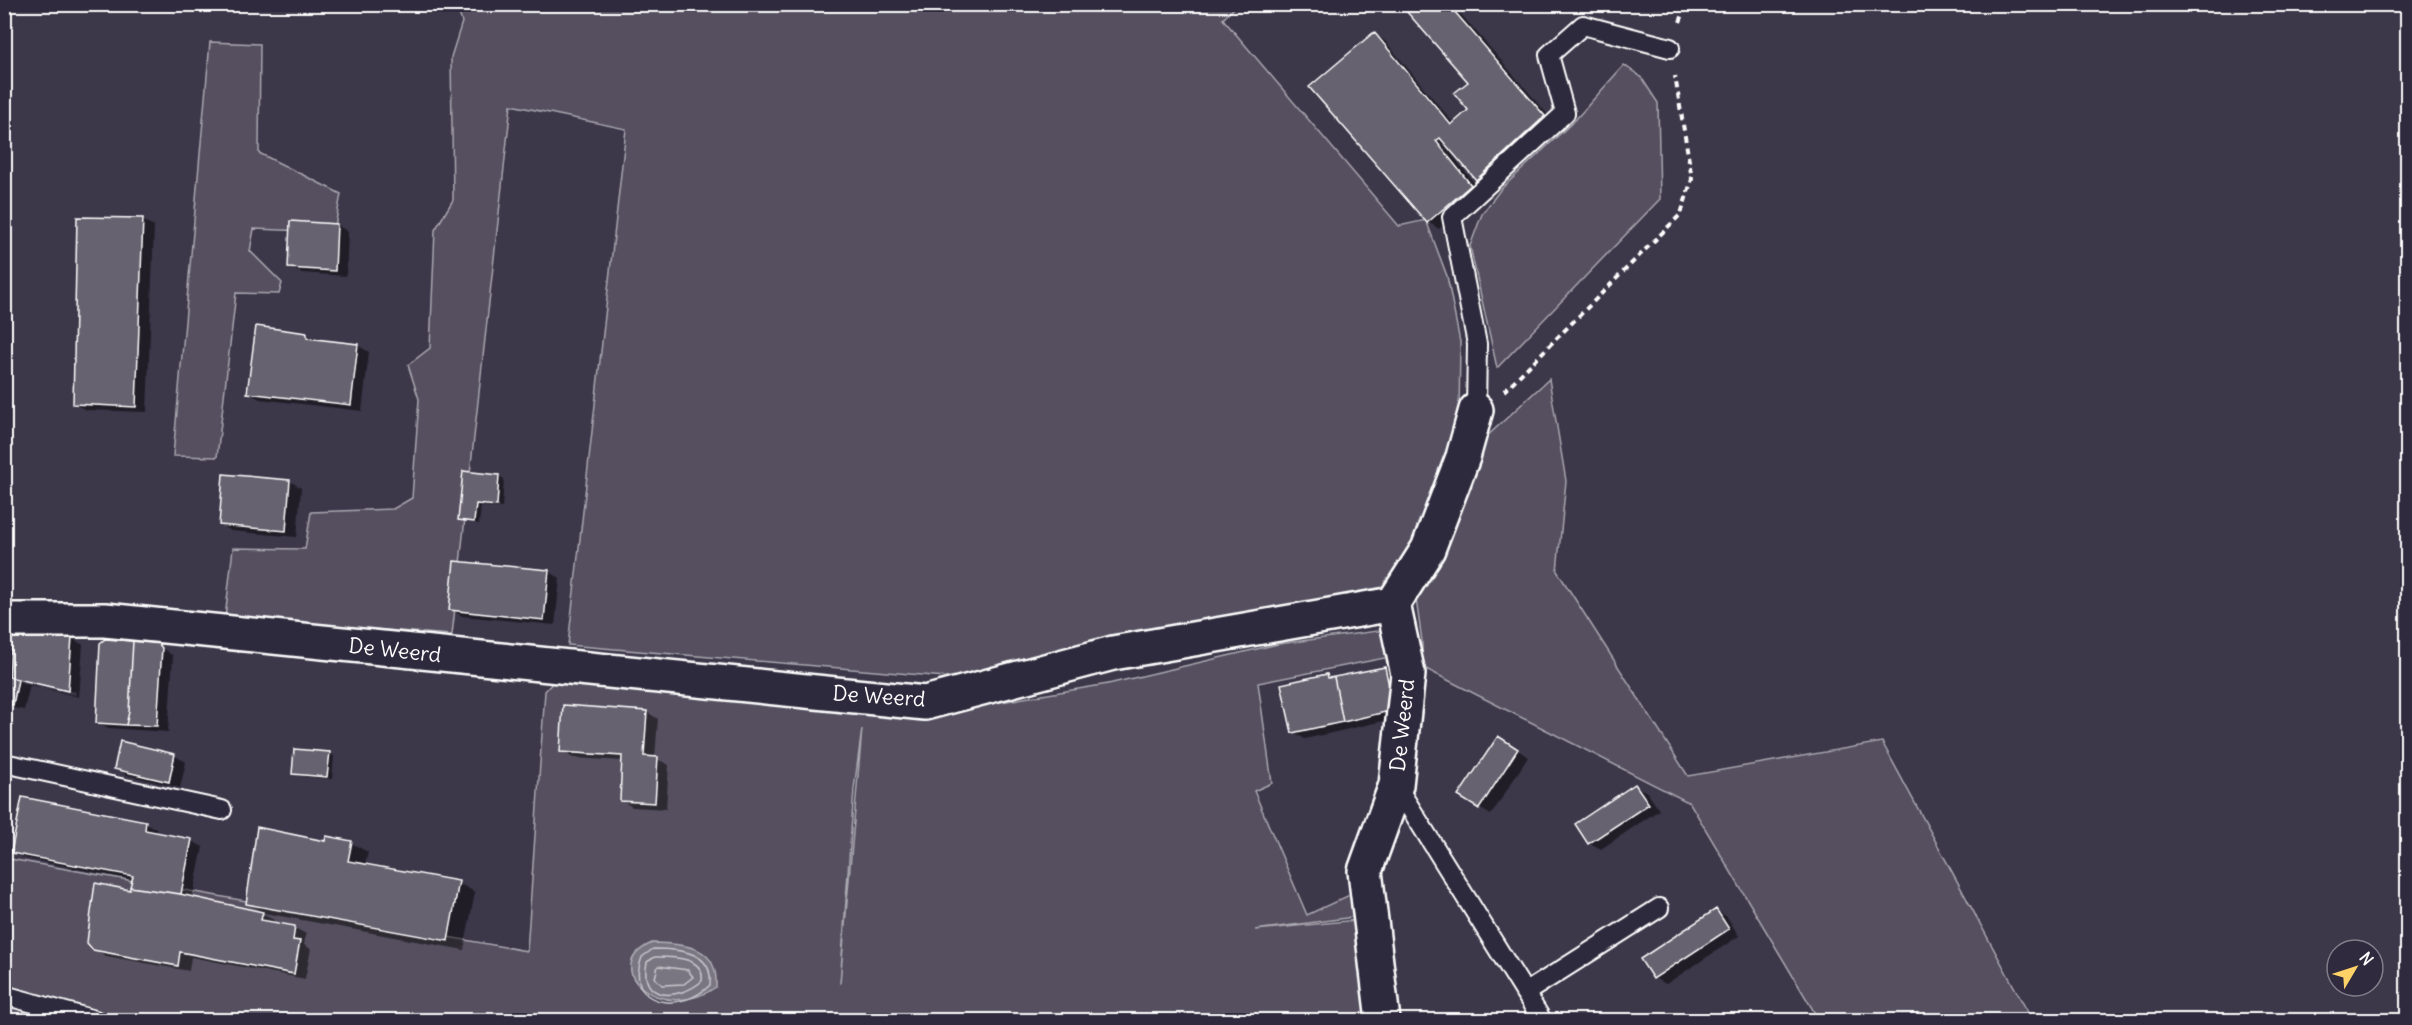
<svg xmlns="http://www.w3.org/2000/svg" width="2412" height="1025" font-family="Delius,sans-serif">
	<rect width="100%" height="100%" fill="#3c3749"/>
	<filter id="ink" filterUnits="userSpaceOnUse"><feTurbulence type="fractalNoise" baseFrequency=".0167" numOctaves="2"/><feDisplacementMap in="SourceGraphic" scale="12" xChannelSelector="R" yChannelSelector="G"/><feConvolveMatrix kernelMatrix="1 2 1 2 8 2 1 2 1" color-interpolation-filters="sRGB"/></filter>
	<g filter="url(#ink)">
		<path fill="#555060" stroke="#aaa8b0" stroke-width="1.5" fill-rule="evenodd" d="M456,5H1237L1223,19L1399,226L1426,220L1447,276L1460,342L1459,418L1446,485L1397,580L1370,596L957,678L568,645L626,129L511,105L452,635L225,618L233,548L305,549L311,512L393,509L412,498L419,399L408,365L430,348L435,230L453,200L451,57L462,22Z
			M210,42L260,44L259,153L341,194L334,232L254,229L250,251L282,283L279,294L236,293L217,457L173,456Z
			M1624,65L1641,77L1658,103L1660,199L1497,368L1470,246L1482,214L1500,190L1576,119Z
			M1549,379L1566,481L1557,571L1688,776L1882,742L2032,1020H1819L1690,803L1422,667V641L1416,599L1483,440Z
			M1385,630L1395,656L1258,683L1272,783L1254,791L1307,915L1358,891L1361,916L1255,930L1357,920L1370,1020H5L4,858L527,951L545,691L554,681L923,715L1108,684L1278,644ZM862,729L840,983V984L854,789Z"/>
		<path fill="#797682" stroke="#afadb4" stroke-width="1.5" d="M652,943C684,944 719,945 716,987C662,1025 596,968 652,943Z"/>
		<path fill="#0007" fill-rule="evenodd" d="M1402,4H1452L1555,123L1488,186L1477,179L1449,146L1447,148L1481,192L1439,229L1428,222L1374,34L1385,41L1454,124L1470,111V82Z
			M142,220L154,226L147,412L86,410L75,404Z
			M337,225L348,232L346,276L301,273L289,267Z
			M307,335L317,340L357,345L369,352L362,411L260,399L248,393Z
			M225,475L290,481L301,488L297,537L231,531L220,524Z
			M499,476L504,479L502,508L481,506L479,524L459,519Z
			M4,562L9,564L5,601H4Z
			M548,571L560,578L555,625L462,616L450,609Z
			M71,638L83,645L79,697L30,685L24,710L4,706V675L10,677ZM20,679L76,692L75,695L20,682Z
			M158,645L173,656L168,732L108,728L97,722Z
			M1384,668L1396,675L1405,716L1305,739L1293,732L1327,676L1333,679Z
			M565,706L647,712L658,719L655,758L669,765L666,809L632,807L621,800L623,761L573,758L561,751Z
			M121,742L175,756L186,762L180,788L127,775L116,768Z
			M1509,744L1528,757L1491,815L1479,808Z
			M329,753L334,756L332,779L299,776L294,773Z
			M1635,786L1647,792L1659,810L1601,849L1590,843Z
			M145,823L157,829L156,834L191,841L203,847L192,900L262,914L274,920L273,924L295,928L306,934L304,945L311,949L305,979L191,957L189,971L106,956L94,949L131,891L133,880L24,858L13,852Z
			M326,842L351,843L368,852L365,865L458,883L475,892L464,950L264,913L247,903Z
			M1716,910L1727,917L1739,936L1666,984L1654,978Z"/>
		<g fill="none" stroke-linecap="round" stroke-linejoin="round">
			<path stroke="#c9c8cd" stroke-width="1.5" d="M653,949C678,949 714,951 710,985C682,1014 623,1007 642,957Z
				M655,957C672,957 705,956 702,981C680,1000 638,1003 647,962Z
				M658,966L688,970L693,977L684,984L662,985L655,978Z"/>
		</g>
		<path fill="#666270" stroke="#fff" stroke-width="1.5" d="M1400,4H1448L1545,116L1476,180L1440,138L1436,141L1471,185L1427,223L1309,87L1374,32L1451,125L1468,110L1454,93L1468,82Z
			M77,217L143,218L136,407L73,404Z
			M290,221L337,224L335,271L288,268Z
			M256,326L307,333V338L358,344L351,405L247,393Z
			M463,471L499,475L497,506L476,504L474,522L458,520Z
			M223,474L290,480L286,531L219,525Z
			M454,561L549,570L544,620L449,610Z
			M12,632L72,637L68,691L9,677Z
			M105,639L133,641L129,712L126,725L96,723L100,643Z
			M133,641L158,643L162,648L157,726L126,725L129,712Z
			M1385,667L1394,710L1343,722L1334,677Z
			M4,674L18,680L13,705L4,703Z
			M1327,674L1328,678L1334,677L1343,722L1292,733L1281,684Z
			M563,705L647,711L644,756L658,757L655,803L620,801L622,756L560,752Z
			M1498,736L1518,749L1479,809L1458,796Z
			M120,741L175,754L169,782L114,769Z
			M294,749L330,752L327,777L292,774Z
			M1635,784L1649,804L1588,844L1575,824Z
			M22,797L146,821L145,830L192,839L181,894L130,887L133,876L11,853Z
			M257,827L325,841L326,836L352,841L348,861L459,881L448,941L246,904Z
			M95,883L130,890V887L180,894L263,912L261,920L295,926L293,940L300,941L294,974L180,952L178,966L93,950L87,943L88,934Z
			M1716,909L1729,929L1653,979L1640,959Z"/>
		<g fill="none" stroke-linecap="round" stroke-linejoin="round">
			<defs>
				<path id="service" d="M1476,410L1477,344L1452,217L1565,113L1549,55L1583,25L1670,48
					M4,763L222,810
					M1396,785L1542,1020
					M1525,993L1659,908
					M4,995L95,1020"/>
				<path id="minor" d="M1393,604L1428,549L1463,457L1476,410
					M4,620H105L925,703L1113,653L1393,604
					M1383,1020L1365,871L1396,785L1408,674L1393,604"/>
			</defs>
			<use href="#service" stroke="#fff" stroke-width="22"/>
			<use href="#minor" stroke="#fff" stroke-width="38"/>
			<path stroke="#fff" stroke-width="4" stroke-dasharray="6 4.5" stroke-linecap="butt" d="M1680,22L1687,4
				M1504,391L1681,214L1692,179L1675,76"/>
			<use href="#service" stroke="#2f2a3d" stroke-width="18"/>
			<use href="#minor" stroke="#2f2a3d" stroke-width="33"/>
		</g>
	</g>
	<g text-anchor="middle" dominant-baseline="central" stroke-width="4.5" stroke-linejoin="round" paint-order="stroke">
		<g font-size="21" fill="#fff" stroke="#2f2a3d">
			<text transform="translate(395 650) rotate(6)">De Weerd</text>
			<text transform="translate(879 696) rotate(4)">De Weerd</text>
			<text transform="translate(1402 725) rotate(-84)">De Weerd</text>
		</g>
	</g>
	<rect width="2412" height="1025" fill="none" stroke="#2f2a3d" stroke-width="24"/>
	<rect x="12" y="12" width="2388" height="1001" fill="none" stroke="#fff" stroke-width="2" filter="url(#ink)"/>
	<g transform="translate(2355 968) rotate(51)"><circle r="28" fill="#2f2a3d" stroke="#827f8b" stroke-width="1.5"/>
	<path d="M0-4.5L10 22L0 15L-10 22Z" fill="#ffd166"/>
	<text y="-9" font-size="16" font-weight="bold" text-anchor="middle" fill="#ffffff">N</text>
	</g>
</svg>
